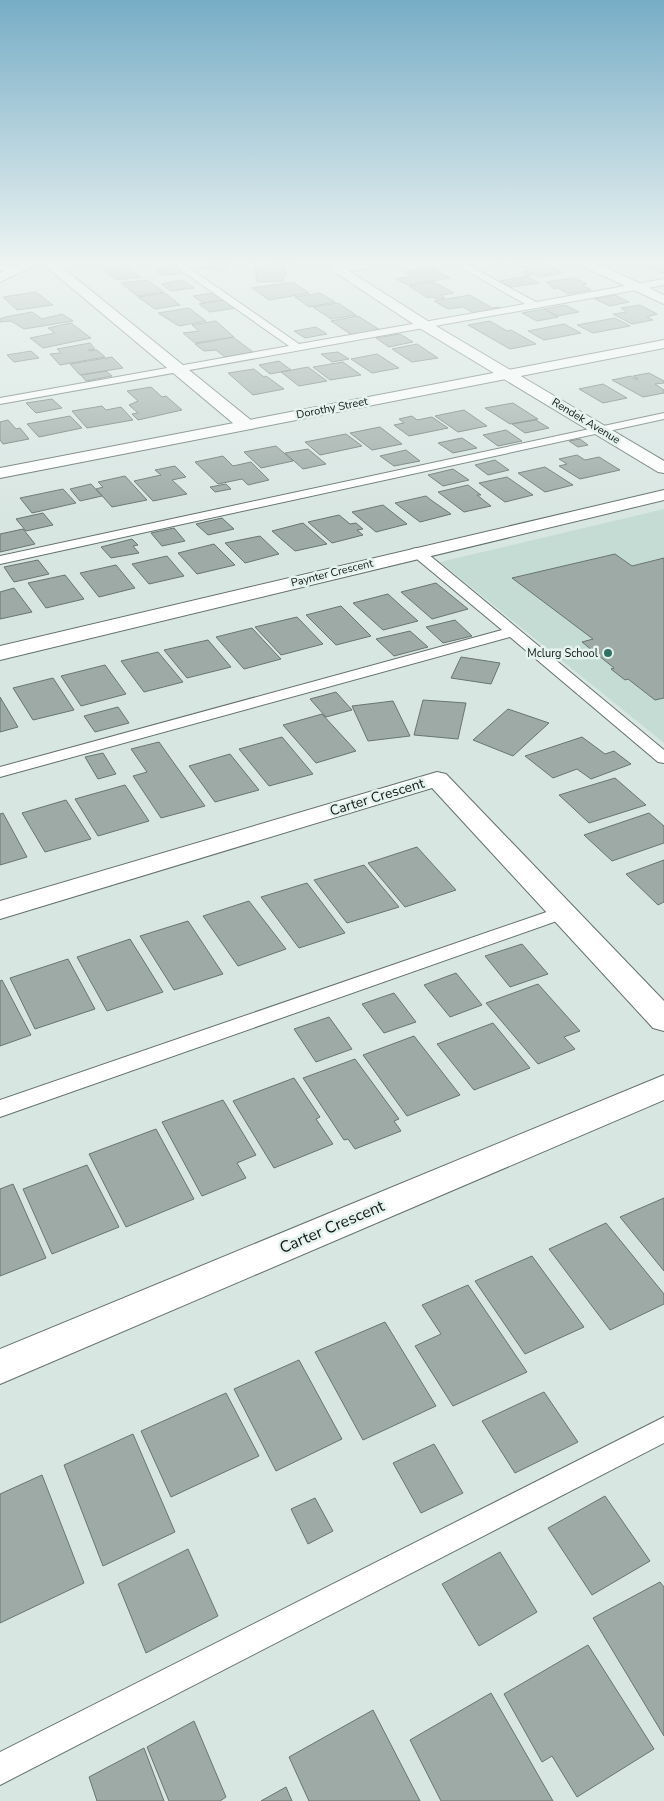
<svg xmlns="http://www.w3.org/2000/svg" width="664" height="1801" font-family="'Nunito Sans',sans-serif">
	<rect width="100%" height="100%" fill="#d8e6e2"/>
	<path fill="#c5dcd5" d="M664,509V743L440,562Z"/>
	<path fill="#9daaa6" stroke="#687571" d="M206,263H233L224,271L200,268Z
		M269,263H297L292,268L266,266Z
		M498,263H541L517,267L510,263Z
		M545,263L562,273L540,277L535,274L527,276L521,272L528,271L521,267Z
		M664,263V273H662L646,266Z
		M127,266L141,277L116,280L103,270Z
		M176,266L185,272L163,276L154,269Z
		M431,267L450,278L408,285L396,279L412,276L405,272Z
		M285,268L286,276H283L284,281L257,282L255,269Z
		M526,276L539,283L511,287L500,281Z
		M574,278L587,284L582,285L591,290L568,294L558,288L554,289L546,282Z
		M147,280L164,292L137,296L121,283Z
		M183,280L194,288L171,291L161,284Z
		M293,282L309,293L269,300L252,288Z
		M434,282L454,293L441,295L445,298L437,299L432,297L428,298L409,286Z
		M36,292L53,305L17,310L3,297Z
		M165,293L180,305L155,309L138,297Z
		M214,293L225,300L203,303L193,296Z
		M320,293L335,302L309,307L295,297Z
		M470,295L492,308L499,307L502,308L474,313L463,307L448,309L434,301Z
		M615,295L629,302L610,306L595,299Z
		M224,300L236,308L210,312L199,304Z
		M338,303L356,315L331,319L313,307Z
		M565,305L579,312L557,316L544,309Z
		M640,305L657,314L647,317L653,320L632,324L613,314L627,312L621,308Z
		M189,308L206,321L179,326L158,313Z
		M544,309L558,317L537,321L522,313Z
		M32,312L42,319L62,314L73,321L24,329L11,321L0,322V319L5,317Z
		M358,316L380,330L352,335L331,321Z
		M615,318L630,326L593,333L577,325Z
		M216,321L234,337L195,343L183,333L199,331L192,325Z
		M490,321L507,331L511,330L536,344L510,349L468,325Z
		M71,323L91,338L43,348L30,338L55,333L48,328Z
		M564,324L581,333L544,340L528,331Z
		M316,327L327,334L305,338L294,331Z
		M400,334L413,342L389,347L376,338Z
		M233,337L253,352L225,357L216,350L204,351L195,344Z
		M90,343L95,349L88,350L90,351L97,350L105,357L60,365L50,354L61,353L57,349Z
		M417,344L438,358L412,362L392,349Z
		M31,351L39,358L14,362L7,355Z
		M338,352L349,359L332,362L321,354Z
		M377,354L399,368L372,373L351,359Z
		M112,357L123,368L80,375L70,364Z
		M279,361L291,370L270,374L259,365Z
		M343,362L361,375L330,380L313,367Z
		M308,367L327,381L299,386L281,372Z
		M254,369L264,377L266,376L284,389L253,395L228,373Z
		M106,371L112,376L86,381L81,375Z
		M649,373L664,381V383L655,384L664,390V393L643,397L612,380L631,376L635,379H638L633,376Z
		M603,384L627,398L603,403L579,389Z
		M151,387L162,397L166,396L182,410L138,420L132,414L138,413L129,405L138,401L127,391Z
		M52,399L62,408L36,413L26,403Z
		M513,403L538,419L510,424L485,408Z
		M102,406L106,410L121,407L133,420L87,428L72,411Z
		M464,410L487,426L458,432L435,416Z
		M70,416L82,428L39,437L27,424Z
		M412,416L417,420L432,417L448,428L409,436L394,425L404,423L399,419Z
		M8,420L16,429L20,428L29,439L3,444L0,440V422Z
		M536,420L549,428L525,433L512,424Z
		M380,427L402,444L372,450L350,433Z
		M506,430L522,441L498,446L483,435Z
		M346,434L362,446L320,455L305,442Z
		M462,438L477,448L453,453L438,443Z
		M580,439L588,445L578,447L569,441Z
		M276,446L293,461L261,468L244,452Z
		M308,449L326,464L303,469L285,453Z
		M406,450L420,461L394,466L380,456Z
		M577,455L585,460L599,457L620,470L580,479L559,466L567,464L559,459Z
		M223,456L233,466L251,462L269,480L248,485L242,479L218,484L195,462Z
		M495,460L509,470L488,475L475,465Z
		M175,466L186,477L172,480L187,494L153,501L134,481L161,475L155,470Z
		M545,467L573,485L545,492L518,473Z
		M453,469L469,480L443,486L428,475Z
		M125,476L147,500L112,507L96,489L103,487L98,482Z
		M507,477L533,495L505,502L479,483Z
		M91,484L102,496L80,501L70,489Z
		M226,484L231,489L215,492L210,487Z
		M468,485L481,495H477L491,506L464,512L438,492Z
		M63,489L76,503L32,513L20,498Z
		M426,496L431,500L451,514L420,522L395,503Z
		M383,505L407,524L376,532L352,512Z
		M43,513L53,525L26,531L16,519Z
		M339,515L350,524L356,523L363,529L357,530L363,535L332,543L308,522Z
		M222,518L234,529L208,535L196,524Z
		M303,523L327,544L295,551L272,531Z
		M174,528L185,541L162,546L151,533Z
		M23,529L35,544L0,552V534Z
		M260,536L279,554L245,563L225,543Z
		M132,539L138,545L133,546L139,553L111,558L101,547Z
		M214,544L235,565L197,574L178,553Z
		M615,554L632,566L664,558V698L655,700L628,679L625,680L611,669L614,668L582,642L593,639L512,578Z
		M167,556L184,576L149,584L132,564Z
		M38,560L49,574L14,582L4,567Z
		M116,565L135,588L99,597L80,573Z
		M65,575L84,599L46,608L28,583Z
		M436,583L468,609L432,619L401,592Z
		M14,588L32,612L0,619V592Z
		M388,594L401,606L418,621L383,630L353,603Z
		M341,606L371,636L336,645L306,615Z
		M297,617L323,644L281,655L255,627Z
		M455,620L472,636L443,643L426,627Z
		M252,628L278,656L281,659L244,669L216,637Z
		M410,631L428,647L394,656L376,639Z
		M208,640L231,667L187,678L164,650Z
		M158,652L183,682L144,692L121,661Z
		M461,657L500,663L491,684L451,678Z
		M105,665L126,694L81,706L61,676Z
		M53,678L74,710L33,720L13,688Z
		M336,692L352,710L326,717L310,699Z
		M0,697L18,727L0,732Z
		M423,700L466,703L458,739L414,735Z
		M393,701L410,736L368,741L352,706Z
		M118,707L129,723L95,732L84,716Z
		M508,709L549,723L513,756L473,740Z
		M322,714L356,751L316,763L283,725Z
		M282,737L313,774L269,786L239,749Z
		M582,737L605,754L614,751L631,764L591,779L577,769L553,778L525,756Z
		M159,742L176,766L205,806L161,818L133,776L147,772L131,749Z
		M103,753L116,774L98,779L85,757Z
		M230,754L259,790L215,802L189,766Z
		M615,778L646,805L589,823L559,795Z
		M125,785L149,821L98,836L75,799Z
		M66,800L91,839L45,852L22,813Z
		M3,813L27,857L0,865V814Z
		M649,813L664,826V843L612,861L584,835Z
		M417,847L456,890L405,907L368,863Z
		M664,860V902L658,905L626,874Z
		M364,865L399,907L347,923L314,880Z
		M307,883L345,933L299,948L261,897Z
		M249,901L286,949L238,966L203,916Z
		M188,921L223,974L174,990L140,936Z
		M130,939L163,992L107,1011L77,957Z
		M522,944L548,974L510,987L485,956Z
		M68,959L95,1009L35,1029L10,978Z
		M456,973L482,1005L450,1017L424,985Z
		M2,980L31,1035L0,1046V981Z
		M538,984L580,1031L564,1037L575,1049L538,1064L486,1003Z
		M394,993L416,1022L384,1033L362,1004Z
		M329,1017L352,1049L316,1062L294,1029Z
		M493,1023L530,1068L474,1090L437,1044Z
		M414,1036L460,1095L407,1116L363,1055Z
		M355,1059L399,1119L394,1121L401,1131L355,1149L348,1139L344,1140L303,1078Z
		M294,1078L320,1117L316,1119L333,1144L274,1168L233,1101Z
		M223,1100L256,1155L237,1163L246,1178L202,1196L162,1122Z
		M156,1129L194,1199L126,1227L89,1154Z
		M87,1165L119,1227L52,1254L23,1189Z
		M13,1184L46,1258L0,1276V1189Z
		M664,1198V1271L620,1217Z
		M606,1223L664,1294V1304L610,1330L549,1249Z
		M532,1256L584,1327L525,1354L475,1281Z
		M468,1285L527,1372L453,1406L415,1346L441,1334L422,1305Z
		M385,1322L436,1406L363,1440L315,1352Z
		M299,1360L342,1439L276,1471L234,1389Z
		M544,1392L578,1442L515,1473L482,1421Z
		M226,1393L259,1456L171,1497L141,1431Z
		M133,1434L175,1532L103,1566L64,1465Z
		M434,1444L463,1493L421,1513L393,1463Z
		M42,1475L84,1583L0,1623V1494Z
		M605,1496L650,1561L592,1595L548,1528Z
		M315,1498L333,1531L308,1544L291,1509Z
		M188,1549L218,1616L146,1653L118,1584Z
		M500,1552L537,1612L479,1646L442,1584Z
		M660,1582L664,1587V1736L593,1618Z
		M588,1645L654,1749L577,1797L552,1756L542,1762L504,1694Z
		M491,1693L553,1801H441L410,1740Z
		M373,1710L420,1801H309L289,1757Z
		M194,1721L226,1797L220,1801H169L147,1747Z
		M144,1748L164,1801H97L89,1777Z
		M286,1787L292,1801H261Z"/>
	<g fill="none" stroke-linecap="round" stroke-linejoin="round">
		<defs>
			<path id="service" d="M177,263H185V265L299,344L525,304L453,263H464L536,302L664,279V285L0,404V398L289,346L178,268Z
				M0,264L20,268L22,270L17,273L0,270Z
				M664,413V419L0,564V556Z
				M417,548L422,549L664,750V763L658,762L510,637L0,777V767L502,630L412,555L410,552L412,549Z
				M564,906L571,908L573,912L571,916L0,1117V1100Z
				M664,1417V1443L0,1785V1752Z"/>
			<path id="minor" d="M18,263H35L33,266L0,282V273Z
				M42,263H57L252,421L254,425L252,429H240Z
				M350,263H381L379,266L349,271L431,323L664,461V473L658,472L421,329L330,269L332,266Z
				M580,263H597L664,295V304L582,266Z
				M664,490V500L0,660V646Z
				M437,772L446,774L664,1001V1031L653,1028L432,788L0,919V901Z
				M664,1075V1100L0,1384V1349Z"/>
			<path id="tertiary" d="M664,340V348L0,478V468Z"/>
		</defs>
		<use href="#service" stroke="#64706d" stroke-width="2"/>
		<use href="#minor" stroke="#64706d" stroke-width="2"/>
		<use href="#tertiary" stroke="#64706d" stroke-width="2"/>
		<use href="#service" fill="#fff" fill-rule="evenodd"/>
		<use href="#minor" fill="#fff" fill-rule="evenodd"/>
		<use href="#tertiary" fill="#fff" fill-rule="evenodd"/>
	</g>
	<linearGradient id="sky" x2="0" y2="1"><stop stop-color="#77adc6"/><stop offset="0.51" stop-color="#edf4f2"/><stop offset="1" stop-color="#edf4f2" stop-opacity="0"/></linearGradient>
	<rect width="664" height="515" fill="url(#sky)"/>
	<circle fill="#2f7263" stroke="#e5f3ef" stroke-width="2" cx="608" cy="653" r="5"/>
	<g text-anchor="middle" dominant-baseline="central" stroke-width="5" stroke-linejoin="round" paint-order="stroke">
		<g font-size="11" fill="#121716" stroke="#e5f3ef">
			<text transform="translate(332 408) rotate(-11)">Dorothy Street</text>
			<text transform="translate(586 421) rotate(31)">Rendek Avenue</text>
			<text transform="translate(332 573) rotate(-14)">Paynter Crescent</text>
		</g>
		<g font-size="11" fill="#121716" stroke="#e5f3ef" text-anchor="end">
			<text x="598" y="653">Mclurg School</text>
		</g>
		<g font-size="14" fill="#121716" stroke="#e5f3ef">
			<text transform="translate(377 797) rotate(-17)">Carter Crescent</text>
		</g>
		<g font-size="16" fill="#121716" stroke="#e5f3ef">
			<text transform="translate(332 1227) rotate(-23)">Carter Crescent</text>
		</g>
	</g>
</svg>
